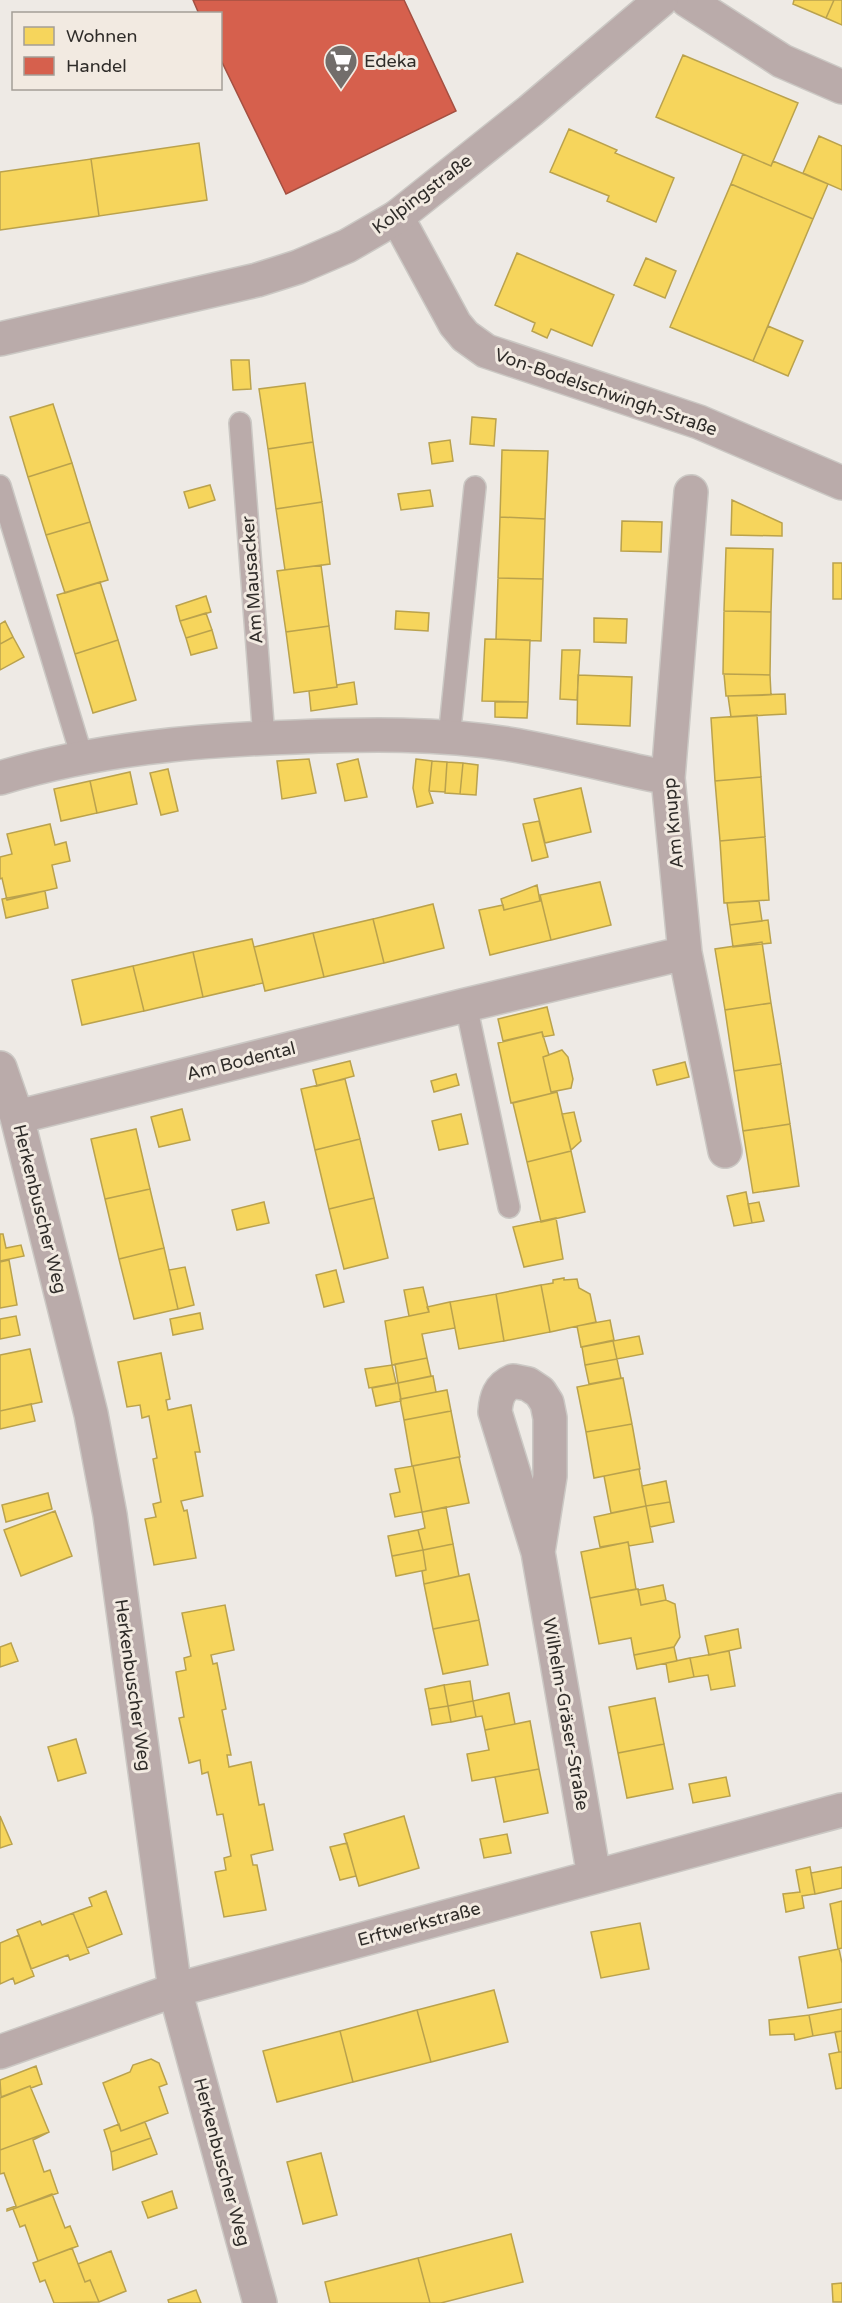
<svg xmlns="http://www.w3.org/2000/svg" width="842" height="2303" font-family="'Varela Round',sans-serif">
	<rect width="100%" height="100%" fill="#eeeae5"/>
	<path fill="#f6d55c" stroke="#baa24d" stroke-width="1.5" d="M794,0H834L826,18L793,4Z
		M834,0H842V25L826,18Z
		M683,55L798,103L771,166L656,117Z
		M569,129L617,150L615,153L674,178L656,222L607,201L609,196L550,172Z
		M819,136L842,146V190L803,173Z
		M199,143L207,200L99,216L91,159Z
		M743,154L771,166L773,161L828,184L813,219L731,184Z
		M91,159L99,216L0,230V172Z
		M731,184L813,219L753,361L670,327Z
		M517,253L614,295L592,346L551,329L547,338L532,331L535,323L495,305Z
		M646,258L676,271L665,298L634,285Z
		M768,326L803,341L788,376L753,361Z
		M231,360H249L251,389L233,390Z
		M305,383L313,442L268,449L259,389Z
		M53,404L72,463L28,477L10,417Z
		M472,417L496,419L494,446L470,444Z
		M450,440L453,461L432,464L429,443Z
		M313,442L322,502L276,509L268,449Z
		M502,450L548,451L545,519L500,517Z
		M72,463L90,522L46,535L28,477Z
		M210,485L215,500L189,508L184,492Z
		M430,490L433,506L401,510L398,494Z
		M732,500L782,523V536L731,535Z
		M322,502L330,564L285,570L276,509Z
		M500,517L545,519L543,579L498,578Z
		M622,521L662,522L661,552L621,551Z
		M90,522L108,580L65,593L46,535Z
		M726,548L773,549L771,612L724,611Z
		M833,563H842V599H833Z
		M321,565L329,626L286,632L277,571Z
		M498,578L543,579L541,641L496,639Z
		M100,582L118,640L75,654L57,595Z
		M206,596L211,612L180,621L176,606Z
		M396,611L429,613L428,631L395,629Z
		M724,611L771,612L770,675L723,674Z
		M206,613L212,630L186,638L180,621Z
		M594,618L627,619L626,643L594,642Z
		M5,621L13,637L0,644V624Z
		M329,626L337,687L294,693L286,632Z
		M212,630L217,648L191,655L186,638Z
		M13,637L24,657L0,670V644Z
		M485,639L530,640L528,702L482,701Z
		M118,640L136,700L93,713L75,654Z
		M562,650H580L577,700L560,699Z
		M724,674L770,675L771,695L726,696Z
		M578,675L632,677L630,726L577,724Z
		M354,682L357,704L311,711L309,691L337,687V685Z
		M785,694L786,714L731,717L728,696Z
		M495,702H528L527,718L495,717Z
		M757,715L761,777L715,781L711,718Z
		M309,759L316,793L282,799L277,761Z
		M358,759L367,797L345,801L337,764Z
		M416,759L432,761L429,791L433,803L417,807L413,788Z
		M432,761L447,762L445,792L429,791Z
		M447,762L463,763L460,794L445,793Z
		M463,763L478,765L476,795L460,794Z
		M168,769L178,811L161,815L150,773Z
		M130,772L137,804L97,813L90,781Z
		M761,777L765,837L720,841L715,781Z
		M90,781L97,813L61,821L54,789Z
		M581,788L591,832L545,843L534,799Z
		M539,821L548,857L532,861L523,824Z
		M50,824L55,845L66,842L70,861L52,865L57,888L7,900L2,878L0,879V857L12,854L7,834Z
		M765,837L769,900L724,903L720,841Z
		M600,882L611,925L551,940L540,895Z
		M537,885L540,901L504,910L501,899Z
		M45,891L48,908L6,918L2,899Z
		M540,895L551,940L490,955L479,910L503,905L504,910L540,901Z
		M759,901L762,921L730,925L727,903Z
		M433,904L444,948L384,963L373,919Z
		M373,919L384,963L324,977L313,933Z
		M768,920L771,943L733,947L730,925Z
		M313,933L324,977L265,991L254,947Z
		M252,939L263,983L203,997L193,952Z
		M762,942L771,1003L725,1010L715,949Z
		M193,952L203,997L144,1011L133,966Z
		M133,966L144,1011L82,1025L72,980Z
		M771,1003L781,1064L734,1071L725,1010Z
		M547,1007L554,1035L543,1037L542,1032L503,1041L498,1019Z
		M542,1032L549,1055L543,1057L551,1092H557L511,1103L498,1043Z
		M562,1050L568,1057L573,1079L571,1088L551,1092L543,1057Z
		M350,1061L354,1076L317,1086L313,1070Z
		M685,1062L689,1077L657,1085L653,1070Z
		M781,1064L790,1124L743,1131L734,1071Z
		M456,1074L459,1085L434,1092L431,1081Z
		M345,1079L360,1139L315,1150L301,1089Z
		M557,1092L571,1151L527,1162L513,1103Z
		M182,1109L190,1140L159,1147L151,1117Z
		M574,1112L581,1141L571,1150L562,1114Z
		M461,1114L468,1144L439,1150L432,1121Z
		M790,1124L799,1186L753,1193L743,1131Z
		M136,1129L150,1189L105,1199L91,1139Z
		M360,1139L374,1198L329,1209L315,1150Z
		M571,1151L585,1212L541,1222L527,1162Z
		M150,1189L164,1248L119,1259L105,1199Z
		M746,1192L752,1223L734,1226L727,1196Z
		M374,1198L388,1258L344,1269L329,1209Z
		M264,1202L269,1223L237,1230L232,1210Z
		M759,1202L764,1221L752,1223L748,1204Z
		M556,1218L563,1259L524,1267L513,1227Z
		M0,1234H3L6,1248L21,1245L24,1256L0,1261Z
		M164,1248L178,1309L134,1319L119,1259Z
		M9,1260L17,1305L0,1308V1262Z
		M185,1267L194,1305L178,1309L169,1270Z
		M336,1270L344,1302L324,1307L316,1275Z
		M564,1278V1280L577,1279L579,1288L590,1294L596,1322L550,1332L541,1285L553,1283V1280Z
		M541,1285L550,1332L504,1341L496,1294Z
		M423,1287L429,1312L409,1316L404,1290Z
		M496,1294L504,1341L459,1349L450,1302Z
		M450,1302L455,1328L422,1334L427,1358L392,1365L385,1321L429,1312L427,1307Z
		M200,1313L203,1329L173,1335L170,1319Z
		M16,1316L20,1335L0,1339V1319Z
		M610,1320L614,1340L581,1347L577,1326Z
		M639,1336L643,1354L617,1359L613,1341Z
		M613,1341L617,1359L585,1365L582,1347Z
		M30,1349L42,1402L0,1411V1355Z
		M161,1353L170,1399L166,1400L168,1410L191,1405L200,1452H195L203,1496L181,1501L184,1511L187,1510L196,1558L154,1565L145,1519L156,1517L153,1504L161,1502L153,1459L157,1458L149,1416L142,1418L140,1405L127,1407L118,1362Z
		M427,1358L431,1376L398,1383L395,1364Z
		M617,1359L621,1378L589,1384L585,1365Z
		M392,1365L396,1383L369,1388L365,1369Z
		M433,1376L436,1392L401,1399L398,1383Z
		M623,1378L632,1424L586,1432L577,1387Z
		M398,1383L401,1401L376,1406L372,1388Z
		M447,1390L451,1411L404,1420L400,1399Z
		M31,1404L35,1421L0,1429V1411Z
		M451,1411L460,1457L412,1466L404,1420Z
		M632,1424L640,1469L594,1478L586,1432Z
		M459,1457L469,1503L422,1512L413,1466Z
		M413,1466L422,1512L395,1517L390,1494L400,1492L395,1469Z
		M639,1469L646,1506L611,1513L604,1476Z
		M666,1481L670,1502L646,1506L642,1486Z
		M48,1493L52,1509L6,1522L2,1505Z
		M670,1502L674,1522L650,1527L646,1506Z
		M646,1506L653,1542L629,1546L628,1542L600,1547L594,1517Z
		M446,1507L453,1544L423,1550L418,1530L425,1528L422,1512Z
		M55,1511L72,1556L21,1576L4,1530Z
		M418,1530L423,1550L392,1556L388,1536Z
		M628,1542L636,1589L590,1598L581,1552Z
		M453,1544L459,1576L424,1584L422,1571L426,1570L423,1550Z
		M423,1550L426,1570L396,1576L392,1556Z
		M469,1574L479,1620L433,1629L424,1584Z
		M663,1585L666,1600L641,1605L638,1590Z
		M638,1589L641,1605L666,1600L675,1604L680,1637L674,1647L634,1655L631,1638L599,1644L590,1598Z
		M225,1605L234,1650L211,1655L213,1664L217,1663L226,1709L222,1710L231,1755H227L229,1767L251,1762L259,1805L264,1804L273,1850L251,1855L253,1865H257L266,1910L224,1917L215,1872L226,1870L224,1858L231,1856L223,1814L217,1815L208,1772L202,1774L200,1760L189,1763L179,1718L184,1717L176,1672L186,1670L184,1658L191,1656L182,1613Z
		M479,1620L488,1665L443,1674L433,1629Z
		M738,1629L741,1648L709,1655L705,1636Z
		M11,1643L18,1661L0,1667V1647Z
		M674,1647L677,1661L637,1669L634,1655Z
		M729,1651L735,1686L711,1690L708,1675L694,1677L690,1658Z
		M690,1658L694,1677L669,1682L666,1663Z
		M470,1681L473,1701L448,1706L444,1685Z
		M444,1685L448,1706L429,1709L425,1689Z
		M509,1693L515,1724L485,1730L482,1716L476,1717L473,1701Z
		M655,1698L664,1744L618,1753L609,1707Z
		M473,1701L476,1717L451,1722L448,1706Z
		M448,1706L451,1722L432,1725L429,1709Z
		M530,1721L539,1769L472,1781L467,1754L489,1750L485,1730Z
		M76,1739L86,1773L58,1781L48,1747Z
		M664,1744L673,1789L627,1798L618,1753Z
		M539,1769L548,1813L504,1822L495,1777Z
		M726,1777L730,1796L693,1803L689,1784Z
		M0,1816L12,1844L0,1848Z
		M404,1816L419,1868L359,1886L344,1834Z
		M507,1834L511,1853L484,1858L480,1839Z
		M347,1843L356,1876L340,1880L330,1847Z
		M810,1867L815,1894L802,1896L804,1908L786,1912L783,1894L800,1892L796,1870Z
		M842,1867V1888L815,1894L811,1873Z
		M106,1891L122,1934L87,1948L73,1913L92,1906L89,1898Z
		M842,1901V1948L838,1949L830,1904Z
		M73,1913L89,1953L70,1960L68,1955L31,1969L17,1930L40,1921L42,1925Z
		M640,1923L649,1969L601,1978L591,1932Z
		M19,1935L34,1976L15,1984L13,1978L0,1984V1943Z
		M839,1949L842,1963V2002L808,2008L799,1957Z
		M494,1990L508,2042L431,2062L417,2010Z
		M842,2009V2031L813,2036L809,2015Z
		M417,2010L431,2062L353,2082L340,2031Z
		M809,2015L813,2036L795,2040L794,2034L770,2035L769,2020Z
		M340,2031L353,2082L277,2102L263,2051Z
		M842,2031V2052H839L835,2032Z
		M839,2052H842V2088L836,2089L829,2054Z
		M151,2059L159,2063L167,2084L159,2087L168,2113L121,2131L103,2083L130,2072L133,2065Z
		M36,2066L42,2084L31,2088L30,2086L1,2097L0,2080Z
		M30,2086L49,2132L0,2150V2098Z
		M145,2122L151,2138L111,2152L104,2130L119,2124L121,2131Z
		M49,2132L33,2140L44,2172L50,2170L58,2193L7,2211V2209L16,2206L4,2173L0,2174V2150Z
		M151,2138L157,2154L113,2170L111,2152Z
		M321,2153L337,2215L303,2224L287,2162Z
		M172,2191L177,2208L148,2218L142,2202Z
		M52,2194L65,2228L70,2226L78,2246L38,2261L25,2225L20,2227L13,2209Z
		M511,2234L523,2282L441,2303H430L418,2258Z
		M72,2248L85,2282L90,2280L99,2302L54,2303L45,2280L40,2282L33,2263Z
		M111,2251L126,2291L99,2302L90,2280L85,2282L78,2264Z
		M418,2258L430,2303H330L325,2282Z
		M842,2283V2302H833L832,2284Z
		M196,2290L201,2303H169L168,2300Z"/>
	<path fill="#d6604d" stroke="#a45042" stroke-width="1.5" d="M193,0H404L456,111L286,194L220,58V14H199Z"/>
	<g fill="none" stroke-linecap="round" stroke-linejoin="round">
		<defs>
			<path id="service" d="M240,423L264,738
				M0,486L82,757
				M449,738L475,487
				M466,1005L509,1207"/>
			<path id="minor" d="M687,0L782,61L842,87
				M397,217L455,324L465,336L486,351L699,422L842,483
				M691,492L668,778L685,953L725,1151
				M0,778C96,749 196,740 296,737C366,734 438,733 508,744C562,753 615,767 668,778
				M0,1068L17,1117L91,1414L110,1515L175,1990L260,2303
				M17,1117L466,1005L685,953
				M538,1552L495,1412C496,1398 499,1387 513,1381L528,1384L540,1392L547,1403L550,1418V1476L538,1552L594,1876
				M0,2052L175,1990L842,1810"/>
			<path id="tertiary" d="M0,339L257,280L298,267L347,246L397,217L530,111L661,0"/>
		</defs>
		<use href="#service" stroke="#cbc8c4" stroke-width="24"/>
		<use href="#minor" stroke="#cbc8c4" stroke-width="36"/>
		<use href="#tertiary" stroke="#cbc8c4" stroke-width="36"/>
		<use href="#service" stroke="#baabaa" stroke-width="21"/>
		<use href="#minor" stroke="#baabaa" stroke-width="33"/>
		<use href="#tertiary" stroke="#baabaa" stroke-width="33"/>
	</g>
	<defs>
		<symbol id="supermarket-pin" viewBox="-11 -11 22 30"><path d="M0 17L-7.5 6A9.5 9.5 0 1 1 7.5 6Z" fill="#726e6b" stroke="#f2eae1"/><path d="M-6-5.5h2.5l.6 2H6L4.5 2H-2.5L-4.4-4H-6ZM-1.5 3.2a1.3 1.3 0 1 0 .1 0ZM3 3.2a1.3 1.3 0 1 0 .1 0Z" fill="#fff"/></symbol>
	</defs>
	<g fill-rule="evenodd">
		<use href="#supermarket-pin" x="322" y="42" width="38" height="52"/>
	</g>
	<g text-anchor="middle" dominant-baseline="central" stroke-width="6" stroke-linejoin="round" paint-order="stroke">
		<g font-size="18" fill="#2f2c29" stroke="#f2eae1" text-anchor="start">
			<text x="364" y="61">Edeka</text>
		</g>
		<g font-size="18" fill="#2f2c29" stroke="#f2eae1">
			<text transform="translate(422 194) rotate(-37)">Kolpingstraße</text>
			<text transform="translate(606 392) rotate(19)">Von-Bodelschwingh-Straße</text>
			<text transform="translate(252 580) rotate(-94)">Am Mausacker</text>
			<text transform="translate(673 823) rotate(-95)">Am Knupp</text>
			<text transform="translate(241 1061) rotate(-14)">Am Bodental</text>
			<text transform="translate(40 1209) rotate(76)">Herkenbuscher Weg</text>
			<text transform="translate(133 1685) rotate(82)">Herkenbuscher Weg</text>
			<text transform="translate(566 1714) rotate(80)">Wilhelm-Gräser-Straße</text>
			<text transform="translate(419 1924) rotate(-15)">Erftwerkstraße</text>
			<text transform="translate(222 2162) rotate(75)">Herkenbuscher Weg</text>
		</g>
	</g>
	<rect x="12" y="12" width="210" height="78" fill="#f2eae1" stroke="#a49e97" stroke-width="1.5"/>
	<rect x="24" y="27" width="30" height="18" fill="#f6d55c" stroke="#a49e97" stroke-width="1.5"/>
	<text x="66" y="42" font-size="18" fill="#2f2c29">Wohnen</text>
	<rect x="24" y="57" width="30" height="18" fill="#d6604d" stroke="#a49e97" stroke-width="1.5"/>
	<text x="66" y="72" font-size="18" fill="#2f2c29">Handel</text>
</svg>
